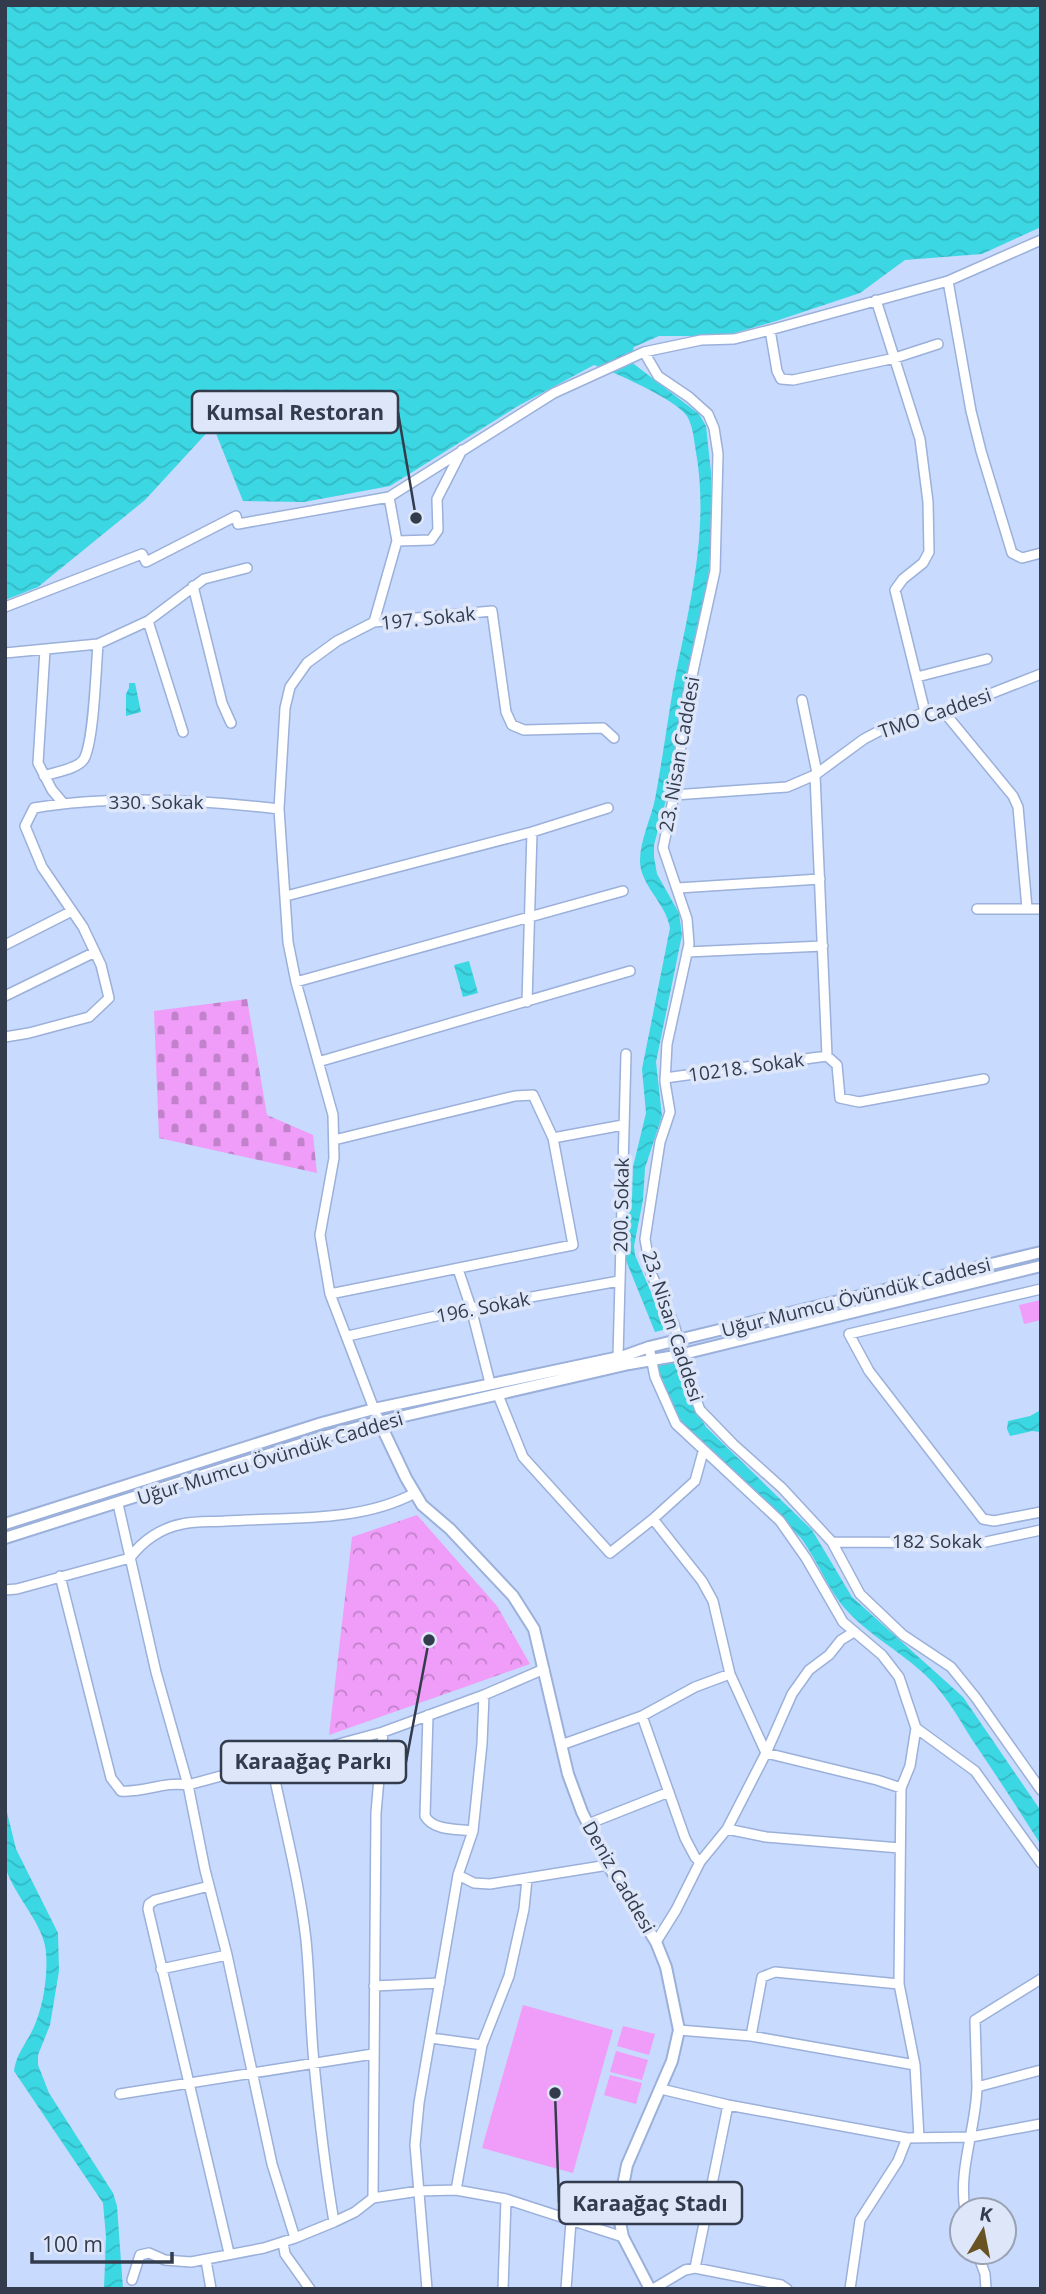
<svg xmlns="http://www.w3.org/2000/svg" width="1046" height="2294" font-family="'Open Sans',sans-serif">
	<defs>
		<pattern id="cemetery-stones" width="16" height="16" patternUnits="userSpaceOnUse" patternTransform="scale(1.75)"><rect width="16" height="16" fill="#ef9df8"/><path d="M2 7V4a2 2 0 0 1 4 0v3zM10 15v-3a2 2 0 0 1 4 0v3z" fill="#c281cb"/></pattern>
		<pattern id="park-crowns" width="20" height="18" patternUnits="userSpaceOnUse" patternTransform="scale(1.75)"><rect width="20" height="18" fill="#ef9df8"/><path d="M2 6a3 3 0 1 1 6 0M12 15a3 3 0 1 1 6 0" fill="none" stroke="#c281cb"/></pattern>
		<pattern id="water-waves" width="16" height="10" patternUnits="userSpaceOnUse" patternTransform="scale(1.75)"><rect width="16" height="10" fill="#3bd7e3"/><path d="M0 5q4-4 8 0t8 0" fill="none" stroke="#34b9c4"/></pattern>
	</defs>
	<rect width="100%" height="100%" fill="#c8dafd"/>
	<path fill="url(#cemetery-stones)" d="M247,999L267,1115L313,1135L317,1173L159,1138L154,1011Z"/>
	<path fill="url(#park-crowns)" d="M417,1515L497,1606L530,1664L329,1735L352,1537Z"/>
	<path fill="#ef9df8" d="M1041,1300V1320L1024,1324L1019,1305Z
		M523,2005L613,2030L573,2173L482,2148Z
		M623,2026L655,2034L649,2055L617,2046Z
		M616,2051L648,2060L642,2080L610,2072Z
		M610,2075L642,2083L636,2104L604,2095Z"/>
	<path fill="url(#water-waves)" d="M5,5H1041V227L982,254L905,260L860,293L776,321L724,336H659L634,347L630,361L699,414L706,426L711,472L712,530L708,580L692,649L667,796L654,845V857L657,874L679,913L682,935L656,1062L662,1116L645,1168L643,1200L634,1246L635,1255L667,1329L655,1332L625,1258L624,1238L632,1199L633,1167L646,1113L642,1069L670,928C666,903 640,885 640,861C640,840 651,819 655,799C662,762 667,725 673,689C688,610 710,532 696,452C694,440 693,426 687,416C675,399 614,372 594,365L518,406L390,486L304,502L243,501L213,426L145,500L38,587L5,600Z
		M129,683H135L141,712L126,716V694L129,688Z
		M469,961L478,993L463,997L454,965Z
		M676,1362L684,1390L706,1427L812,1530L852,1597L963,1697L1041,1811V1845C1018,1809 995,1773 971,1738C960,1720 949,1701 935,1685C911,1658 879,1642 853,1617C829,1594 820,1564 801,1538L682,1422L673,1409L657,1365Z
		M1039,1411L1041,1412V1432L1032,1431L1010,1436L1007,1429L1008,1421L1030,1416Z
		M5,1804L16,1849L58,1933L59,1971L50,2025L38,2055V2065L49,2093L113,2193L117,2206L123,2289H104L106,2237L103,2203L14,2071C16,2055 25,2045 32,2031C43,2009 48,1977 46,1952C44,1924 15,1897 6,1869C1,1852 5,1822 5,1804Z"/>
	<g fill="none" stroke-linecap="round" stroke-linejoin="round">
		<defs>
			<path id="minor" d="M948,281L971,411L981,451L1012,553L1022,558L1041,553
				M876,300L920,439L928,502L929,552L923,563L903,579L895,590L925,712
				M770,330L777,371L781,379L793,380L895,358L938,344
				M644,352L658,376L689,397L708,414L714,428L718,454L715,571L688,694L674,795L663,848L687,919L689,944L667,1044L665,1082L670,1112L660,1142L645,1239L651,1273L674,1324L691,1386L700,1410L733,1444L782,1488L832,1542L860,1594L903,1635L951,1667L976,1698L1041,1790
				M397,541L431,540L438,530L437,499L462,450
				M193,586L222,703L231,723
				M5,607L142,554L146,562L236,516L238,524L389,497L554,393L644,352L701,340L734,339L770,330L948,281L1041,240
				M148,621L183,732
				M374,622L397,541L389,497
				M45,650L38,763L52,790L63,803
				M5,653L98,644L148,621L204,579L247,568
				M917,677L987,659
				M802,700L817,773
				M944,712L1013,796L1018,807L1027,908
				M815,775L827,1056L837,1065L840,1098L859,1102L984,1079
				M44,776C55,772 78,769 84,759C94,741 96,668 98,644
				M674,795L787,787L815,775L864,739L883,729L925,712H944L1041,674
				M678,888L820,879
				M286,896L532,832L608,808
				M977,909H1041
				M5,945L72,911
				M687,952L823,946
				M296,982L623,891
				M5,996L95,952
				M527,1002L532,832
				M5,1037L29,1033L89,1017L109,998L101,965L83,927L42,867L25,826L34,808C110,795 202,800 279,809
				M318,1062L630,971
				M665,1078L827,1056
				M553,1138L623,1125
				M458,1269L471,1308L490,1383
				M1041,1289L849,1334L869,1371L983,1519L994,1521L1041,1512
				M330,1294L573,1245L553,1138L533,1095L515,1096L334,1140
				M348,1336L471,1308L619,1281
				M649,1347L655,1377L676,1424L780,1521L806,1558L843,1622L882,1655L899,1677L916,1728L910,1766L901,1788L899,1984L915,2065L919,2138
				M618,1357L626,1054
				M498,1395L523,1457L610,1553L653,1519L695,1481L703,1452
				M374,1409L330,1294L320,1235L334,1158L333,1115L296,982L288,942L279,809L285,708L290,687L307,663L337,641L374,622L492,611L506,712L512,725L524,730L603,728L614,738
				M118,1504L156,1672L188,1785L205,1870L227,1955L272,2164L295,2238
				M653,1519L702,1581L713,1601L730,1674L766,1753L877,1780L901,1788
				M832,1542L981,1543L1041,1530
				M60,1576L111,1778L121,1791C145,1793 163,1781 188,1785L383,1732L484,1695L544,1669
				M5,1590L17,1589L130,1558C142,1541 161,1528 182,1524C196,1521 211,1522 225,1521C288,1517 359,1523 415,1493
				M428,1715L425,1816C433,1831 458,1829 473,1831
				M642,1716L685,1838L695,1857L700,1862
				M916,1728L975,1771L1041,1863
				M561,1745L642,1716L695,1687L730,1674
				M271,1761C283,1821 299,1879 306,1940C310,1980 310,2022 314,2063C319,2116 325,2169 334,2222
				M588,1824L669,1792
				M727,1829L766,1837L900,1848
				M458,1875L474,1883L490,1884L608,1865
				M209,1886L155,1900L149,1904L148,1909L229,2253
				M656,1942L676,1910L700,1862L727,1829L766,1753L792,1694L809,1670L829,1655L841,1640L854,1632
				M161,1969L227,1955
				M374,1986L440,1983
				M679,2030L751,2036L915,2065
				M751,2036L762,1977L775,1972L899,1984
				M431,2038L482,2045
				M977,2087L975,2020L1041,1979
				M661,2089L728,2105L907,2138L971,2137L1041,2124
				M120,2094L373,2054
				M456,2190L482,2045L509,1976L524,1909L527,1879
				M373,2198L376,1813L383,1732
				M965,2210C958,2169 976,2129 977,2087L1041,2070
				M283,2242L285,2254L310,2289
				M977,2252L985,2274L986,2289
				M206,2260L211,2289
				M695,2268L728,2105
				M132,2280L140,2255L149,2253L165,2260L191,2262L264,2248L295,2238L334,2222L355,2212L373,2198L419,2191L456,2190L506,2199L623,2237
				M427,2289L415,2145L419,2103L458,1875L473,1831L482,1744L484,1695
				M503,2289L506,2199
				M566,2289L571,2221
				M653,2289L685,2270L695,2268L781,2285L787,2289
				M850,2289L860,2220L898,2161L907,2138"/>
			<path id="tertiary" d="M377,1417L406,1478L422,1505L450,1529L513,1596L534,1629L568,1774L582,1812L608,1865L656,1942L666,1967L679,2030L672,2061L627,2165L618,2212L623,2237L650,2289
				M5,1524L322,1423L374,1409L624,1356L649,1347L1041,1252
				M5,1538L326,1436L378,1422L629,1364L675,1356L1041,1266"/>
		</defs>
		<use href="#minor" stroke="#9bb0da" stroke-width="12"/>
		<use href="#tertiary" stroke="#9bb0da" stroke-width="14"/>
		<use href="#minor" stroke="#fff" stroke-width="9"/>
		<use href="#tertiary" stroke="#fff" stroke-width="10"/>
	</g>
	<g text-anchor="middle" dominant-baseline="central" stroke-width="7" stroke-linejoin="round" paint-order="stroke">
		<g font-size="19" fill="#333c4d" stroke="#dee7f9">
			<text transform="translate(428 618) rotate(-6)">197. Sokak</text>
			<text transform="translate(935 713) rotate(-19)">TMO Caddesi</text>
			<text transform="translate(679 754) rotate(-80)">23. Nisan Caddesi</text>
			<text x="156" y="802">330. Sokak</text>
			<text transform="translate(746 1067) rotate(-8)">10218. Sokak</text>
			<text transform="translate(621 1205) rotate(-89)">200. Sokak</text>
			<text transform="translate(856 1297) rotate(-14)">Uğur Mumcu Övündük Caddesi</text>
			<text transform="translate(483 1307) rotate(-11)">196. Sokak</text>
			<text transform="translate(673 1326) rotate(72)">23. Nisan Caddesi</text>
			<text transform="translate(270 1458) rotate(-17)">Uğur Mumcu Övündük Caddesi</text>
			<text x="937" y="1541">182 Sokak</text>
			<text transform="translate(619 1877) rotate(60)">Deniz Caddesi</text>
		</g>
	</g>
	<path fill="none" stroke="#333c4d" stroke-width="2.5" d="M416 518L398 412M429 1640L406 1762M555 2093L559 2203"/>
	<g fill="#333c4d" stroke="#dee7f9" stroke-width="2.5">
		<circle cx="416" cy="518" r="7"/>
		<circle cx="429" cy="1640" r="7"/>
		<circle cx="555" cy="2093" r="7"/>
	</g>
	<g fill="#dee7f9" stroke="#333c4d" stroke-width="2.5">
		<rect x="192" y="391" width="206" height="42" rx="7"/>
		<rect x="221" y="1741" width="185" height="42" rx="7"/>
		<rect x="559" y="2182" width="183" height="42" rx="7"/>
	</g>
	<g font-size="21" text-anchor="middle" font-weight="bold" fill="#333c4d">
		<text x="295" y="420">Kumsal Restoran</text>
		<text x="313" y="1769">Karaağaç Parkı</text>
		<text x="650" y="2211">Karaağaç Stadı</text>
	</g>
	<rect width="1046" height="2294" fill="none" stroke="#333c4d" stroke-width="14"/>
	<g transform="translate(983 2231) rotate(10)"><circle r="33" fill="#dee7f9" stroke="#9aa3b4" stroke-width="2"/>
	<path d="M0-5L12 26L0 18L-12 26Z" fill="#6a5323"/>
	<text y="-10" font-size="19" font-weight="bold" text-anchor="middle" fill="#333c4d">K</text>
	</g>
	<path d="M32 2252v10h140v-10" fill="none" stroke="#333c4d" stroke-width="3.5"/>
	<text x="42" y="2252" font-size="21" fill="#333c4d" stroke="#dee7f9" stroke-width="5" paint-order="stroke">100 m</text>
</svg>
